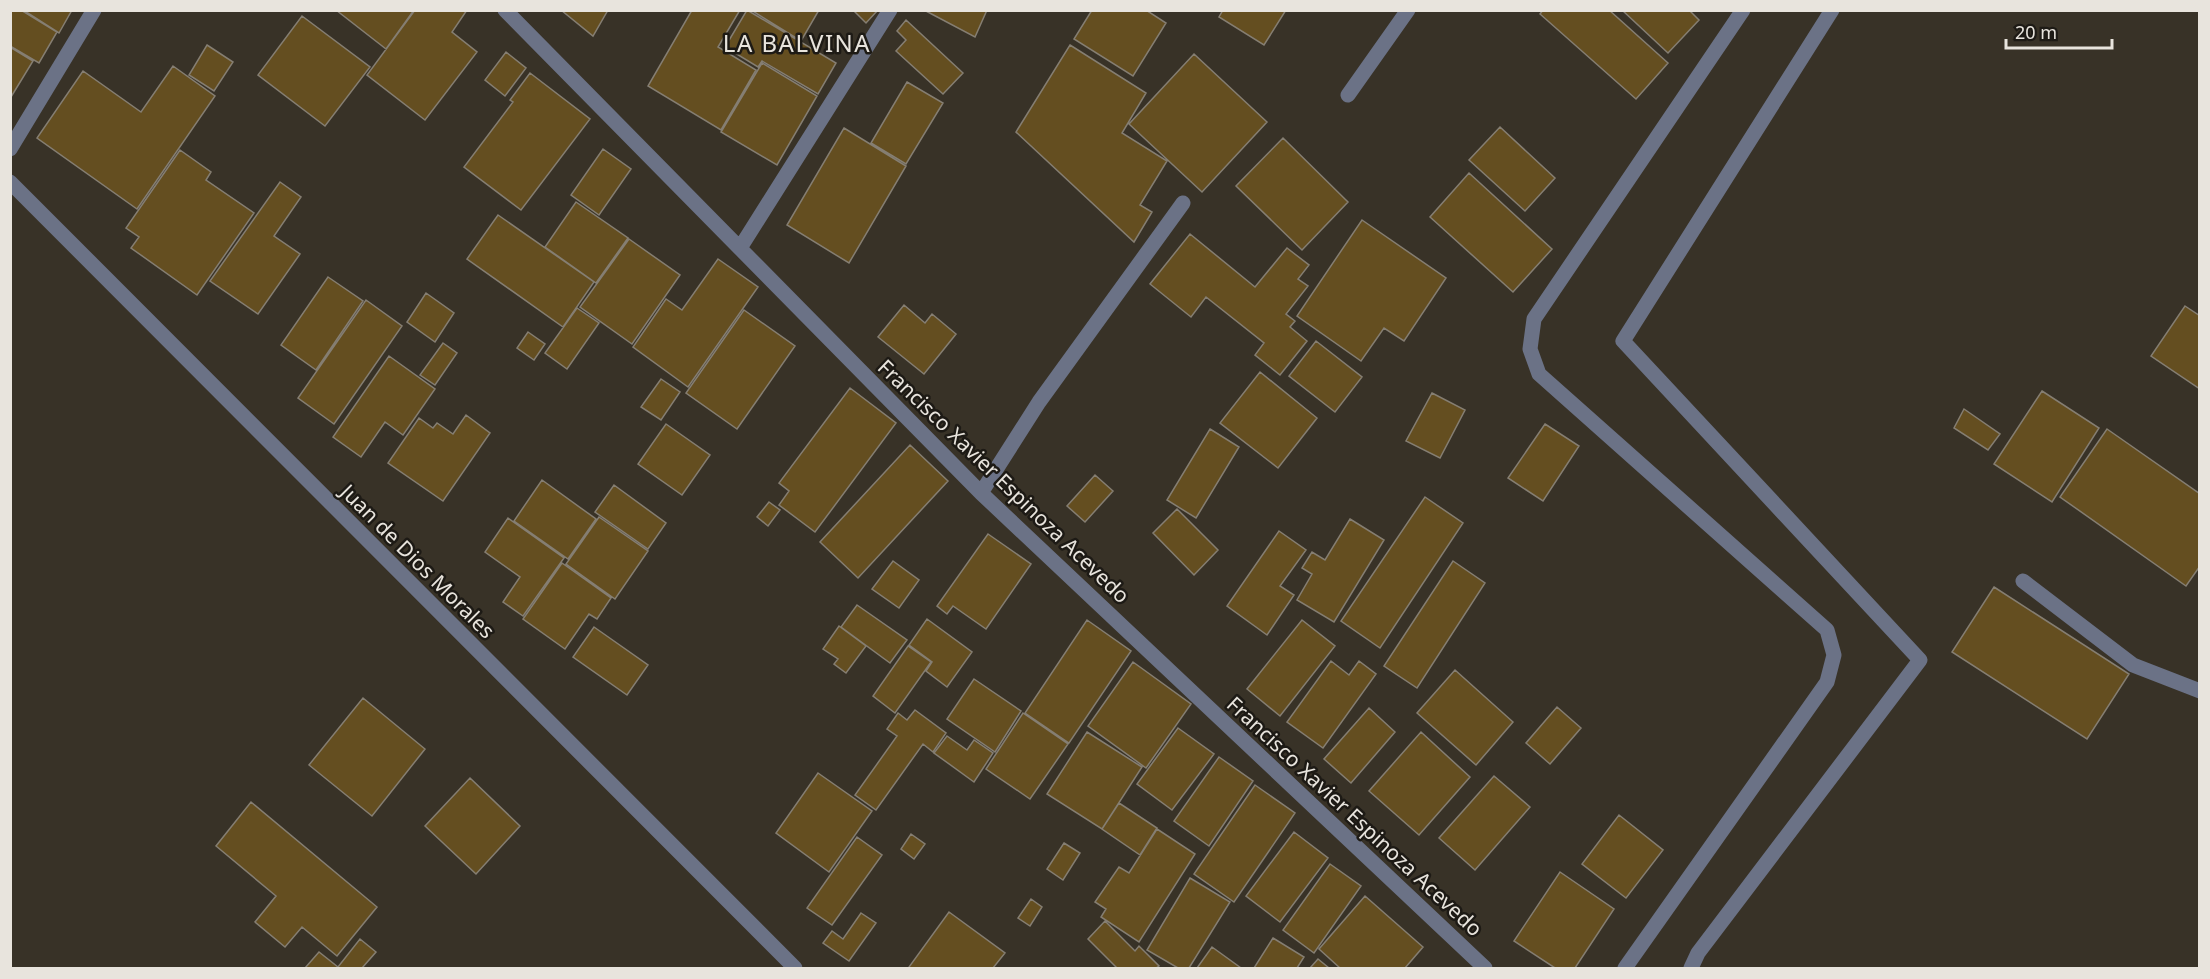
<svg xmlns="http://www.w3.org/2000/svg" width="2210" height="979" font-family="'Noto Sans',sans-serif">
	<rect width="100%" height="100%" fill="#383227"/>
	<path fill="#644e20" stroke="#857e72" stroke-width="1.5" d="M10,10H21L57,32L39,63L10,46Z
		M23,10H72L59,33Z
		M336,10H414L386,49Z
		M415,10H467L452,32L477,52L425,120L367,75Z
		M561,10H608L593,36Z
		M692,10H740L718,47L756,70L721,130L648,86Z
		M747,10L836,63L818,94L762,61L758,67L725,47Z
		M751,10H819L801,41Z
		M853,10H878L866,23Z
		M924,10H987L975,37Z
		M1092,10H1146L1166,23L1133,76L1074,39Z
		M1223,10H1286L1264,45L1219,17Z
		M1543,10H1609L1668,63L1636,99L1540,14Z
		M1622,10H1689L1699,20L1668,53Z
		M302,16L370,67L325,126L258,75Z
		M906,20L963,73L943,94L896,51L906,40L897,31Z
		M207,45L233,62L214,91L189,75Z
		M1070,45L1146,93L1122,133L1167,161L1140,205L1152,212L1134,242L1016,132Z
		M10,47L33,61L11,97L10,96Z
		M506,52L526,68L505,96L485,80Z
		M1194,54L1267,122L1202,192L1129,124Z
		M762,63L817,96L777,165L721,132Z
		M173,66L215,96L137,209L37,138L83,71L141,112Z
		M530,73L590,119L521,210L464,167L513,102L510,100Z
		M907,82L943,103L906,164L871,143Z
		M1500,127L1555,178L1525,211L1469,160Z
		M844,128L906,166L849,263L787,225Z
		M1283,138L1348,202L1302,250L1236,186Z
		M603,149L631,169L599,215L571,195Z
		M180,150L211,172L206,180L254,213L197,295L131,248L139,237L126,228Z
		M1469,173L1552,249L1513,292L1430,217Z
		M280,182L301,197L274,236L300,254L258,314L210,281Z
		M576,202L628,238L596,283L545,247Z
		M498,215L594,282L563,327L467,259Z
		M1362,220L1446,278L1404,341L1384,328L1361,361L1297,316Z
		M1190,234L1255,287L1287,248L1309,265L1298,279L1308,286L1286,314L1295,321L1290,327L1307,341L1280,375L1255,355L1264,343L1206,297L1191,317L1150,284Z
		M629,239L680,275L632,344L580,307Z
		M718,259L758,287L688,387L633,347L666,299L682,310Z
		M328,277L363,301L316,370L281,345Z
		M426,293L454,313L435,342L407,322Z
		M366,300L402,326L334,424L298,398Z
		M904,305L925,323L932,314L956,334L924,374L878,337Z
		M2185,306L2200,316V389L2151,356Z
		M577,308L599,323L567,369L545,353Z
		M744,310L795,346L737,429L686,393Z
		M528,332L545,344L534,360L517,348Z
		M1316,341L1362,377L1335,412L1289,376Z
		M443,343L457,353L435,385L420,375Z
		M389,356L435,389L403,435L385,422L361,457L333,437Z
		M1260,372L1317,418L1278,468L1220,423Z
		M661,379L680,392L661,420L641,407Z
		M850,388L896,423L815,532L779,505L789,491L779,483Z
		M2042,391L2099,428L2052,502L1994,464Z
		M1432,393L1465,410L1440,458L1406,441Z
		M1964,409L2000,434L1988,450L1954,428Z
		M466,415L490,433L443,501L388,463L419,418L433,428L437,423L453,434Z
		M666,424L710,455L682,495L638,464Z
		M1545,424L1579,446L1543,501L1508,478Z
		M1210,429L1239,447L1196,518L1167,500Z
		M2107,429L2200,494V566L2186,586L2060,497Z
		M910,445L948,481L858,578L820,542Z
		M1095,475L1113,491L1085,522L1067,506Z
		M542,480L596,519L568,559L514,521Z
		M614,485L666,523L648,549L595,512Z
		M1425,497L1463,523L1380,648L1341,621Z
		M769,502L780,510L768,526L757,517Z
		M1177,509L1218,550L1194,575L1153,533Z
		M599,517L648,551L615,599L566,564Z
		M508,518L564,558L523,616L503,602L520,577L485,552Z
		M1350,519L1384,540L1334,622L1297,600L1312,574L1302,568L1312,552L1325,560Z
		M1279,531L1306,550L1280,586L1294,595L1267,635L1227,606Z
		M988,534L1031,564L986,629L953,606L947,614L937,606Z
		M893,561L919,580L899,608L872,589Z
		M1453,561L1485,583L1417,688L1384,666Z
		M562,563L611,598L597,619L589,614L565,649L523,619Z
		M1994,587L2129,674L2087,739L1952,652Z
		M857,605L907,640L890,663L841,627Z
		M927,619L972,652L947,687L926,671L932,662L909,645Z
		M1087,620L1131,651L1069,743L1025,713Z
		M1302,620L1335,646L1280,716L1247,689Z
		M839,626L866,646L846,673L834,664L838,659L823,649Z
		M594,627L648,665L627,695L573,657Z
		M908,646L931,662L895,713L873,696Z
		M1331,661L1349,675L1359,661L1376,674L1323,748L1287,722Z
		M1133,662L1191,704L1146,768L1088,726Z
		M1455,670L1513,722L1476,765L1417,713Z
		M974,679L1021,711L995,752L947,719Z
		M363,698L425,749L372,816L309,765Z
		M1557,707L1581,728L1550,764L1526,743Z
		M1369,708L1395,732L1351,783L1324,759Z
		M915,710L946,733L933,752L923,744L876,810L855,795L897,736L887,729L898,713L907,720Z
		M1023,713L1068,744L1030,799L986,769Z
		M1178,728L1214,754L1172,810L1137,784Z
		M1087,732L1142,767L1102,829L1047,794Z
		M1421,732L1470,777L1419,835L1369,791Z
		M947,736L967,750L974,740L993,753L974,782L934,753Z
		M1219,757L1253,781L1209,846L1174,821Z
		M818,773L872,811L829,872L776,833Z
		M1494,776L1530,807L1475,870L1439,838Z
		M470,778L520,826L476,874L425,826Z
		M1255,785L1295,813L1234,902L1194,874Z
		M251,802L377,907L337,956L302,927L285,947L255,922L276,896L216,846Z
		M1119,803L1157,828L1140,855L1102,829Z
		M1619,815L1663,850L1626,898L1582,864Z
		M1157,829L1195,854L1139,942L1101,917L1106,909L1095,902L1119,867L1129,873Z
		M1294,832L1328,858L1280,922L1246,896Z
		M911,834L925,844L914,859L901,849Z
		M857,837L882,855L832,925L807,908Z
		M1064,843L1080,853L1063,880L1047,869Z
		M1330,864L1361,886L1314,953L1283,930Z
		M1560,872L1614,909L1575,968H1555L1514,941Z
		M1190,878L1230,902L1189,968H1178L1147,950Z
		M1365,896L1423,947L1405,968H1340L1319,949Z
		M1031,899L1042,907L1030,926L1018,918Z
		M949,912L1005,953L993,968H912L909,967Z
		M861,913L876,923L849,961L823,943L832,931L843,939Z
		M1105,921L1135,951L1139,946L1159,966L1156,968H1117L1088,939Z
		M1273,938L1304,957L1297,968H1254Z
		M360,939L376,952L362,968H305L319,952L338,967Z
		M1212,947L1241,968H1197Z
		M1318,959L1329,968H1310Z"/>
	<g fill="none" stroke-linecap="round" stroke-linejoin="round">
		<path stroke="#6b7286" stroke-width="15" d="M505,10L981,493L1485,968
			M1348,95L1408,10
			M10,149L94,10
			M10,182L795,968
			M740,248L890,10
			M981,493L1039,402L1183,203
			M2023,581L2133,665L2200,691
			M1625,968L1827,682L1834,655L1827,630L1539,374L1530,349L1534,319L1743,10
			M1691,968L1698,953L1920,660L1623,341L1832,10"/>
	</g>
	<g text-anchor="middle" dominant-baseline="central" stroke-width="5" stroke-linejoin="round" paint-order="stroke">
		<g font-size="21" fill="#e8e4dd" stroke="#1d1a15">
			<text transform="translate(1004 481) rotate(44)">Francisco Xavier Espinoza Acevedo</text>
			<text transform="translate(418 561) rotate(45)">Juan de Dios Morales</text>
			<text transform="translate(1355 816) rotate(43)">Francisco Xavier Espinoza Acevedo</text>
		</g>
		<g font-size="24" letter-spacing="1.5" fill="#e8e4dd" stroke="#1d1a15">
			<text x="797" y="42">LA BALVINA</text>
		</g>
	</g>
	<rect width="2210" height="979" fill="none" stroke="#e8e4dd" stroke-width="24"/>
	<path d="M2006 39v9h106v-9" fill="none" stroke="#e8e4dd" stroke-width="3"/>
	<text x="2015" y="39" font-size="18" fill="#e8e4dd" stroke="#1d1a15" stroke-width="4.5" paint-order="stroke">20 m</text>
</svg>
